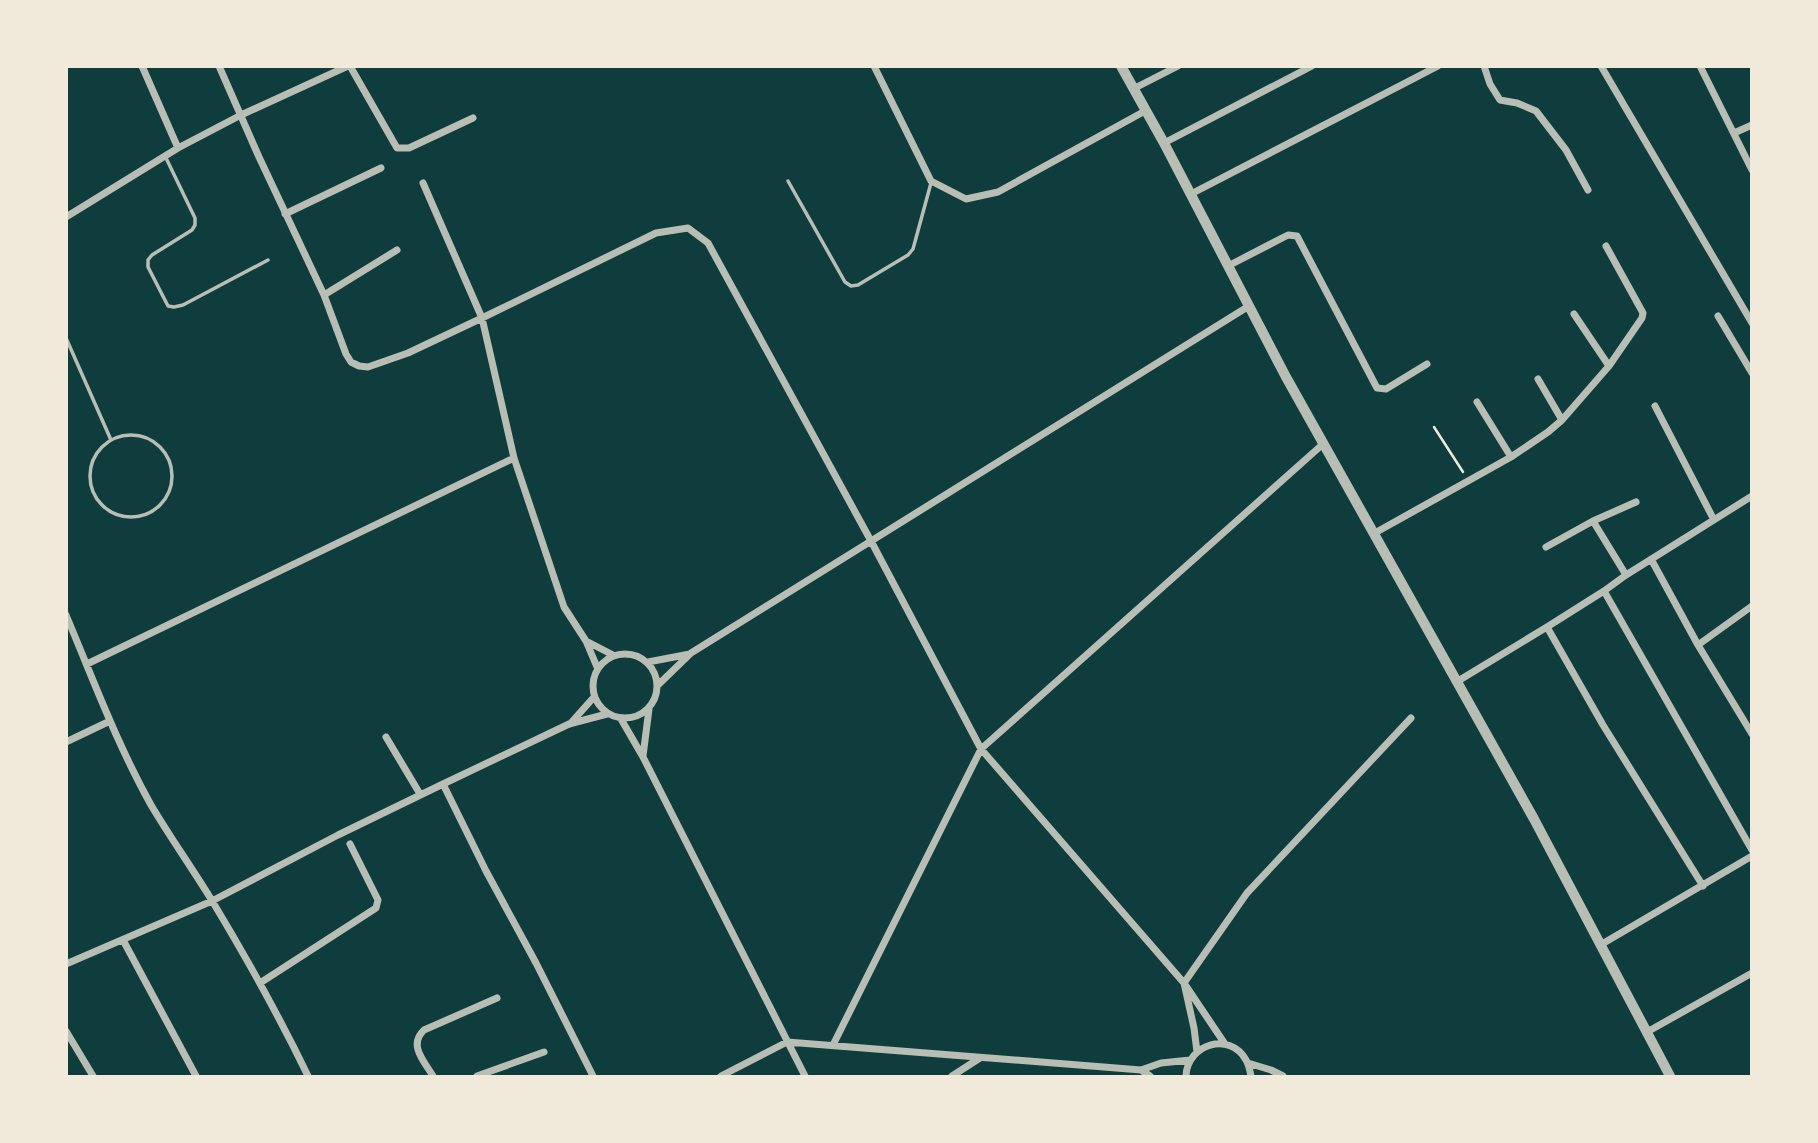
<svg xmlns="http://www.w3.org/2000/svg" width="1818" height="1143" font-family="'Fira Sans Condensed',sans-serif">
	<rect width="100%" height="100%" fill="#0f3d3e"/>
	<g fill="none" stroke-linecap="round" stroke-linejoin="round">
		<path stroke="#f1e9da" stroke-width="2.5" d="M1434,427L1463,472"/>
		<path stroke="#b8beb3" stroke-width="3.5" d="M166,158L195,218V225L192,230L152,255L148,260V267L168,306L174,307L183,305L268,260
			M788,181L845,282L851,286L858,285L908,255L913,249L931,183
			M66,338L111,440
			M90 476a41 41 0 1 1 82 0a41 41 0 1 1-82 0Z"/>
		<path stroke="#b8beb3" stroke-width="7" d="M142,66L178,148
			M219,66L259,157L324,295L346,354L351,362L359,366L368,367L408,353L482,318L423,183
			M350,66L397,148H409L473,118
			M874,66L931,181L966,199L998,192L1145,111
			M1484,66L1490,84L1500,100L1517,103L1536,111L1566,150L1588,190
			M1601,66L1752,323
			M1700,66L1752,170
			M1133,89L1178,66
			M1734,133L1752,125
			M1164,143L1312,66
			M1191,194L1438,66
			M285,214L381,168
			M66,217L178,148L241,115L348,66
			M1228,266L1288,235L1297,236L1377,388L1386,389L1427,364
			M324,295L397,250
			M1574,314L1609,366
			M1718,316L1752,373
			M1538,379L1562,420
			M1477,402L1511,457
			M1655,406L1714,520
			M1593,521L1626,575
			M1373,534L1511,457L1548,432L1562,420L1609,366L1642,318L1643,313L1606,246
			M1546,547L1593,521L1636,502
			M1651,559L1698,645L1752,734
			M1604,591L1752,850
			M66,615C93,679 117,744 151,805C170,837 192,868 211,899C246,957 279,1016 308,1076
			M1547,627L1603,725L1703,886
			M586,641L613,655
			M1698,645L1752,606
			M593 686a32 32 0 1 1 64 0a32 32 0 1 1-64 0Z
			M648,662L690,654
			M87,664L514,458
			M597,667L586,641L564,607L514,458L482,318L656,233L688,228L708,243L871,541L981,749L1184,983L1225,1044
			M1458,681L1547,627L1604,591L1626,575L1752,496
			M658,685L691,653L1249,306
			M621,719L643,757L805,1076
			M570,724L594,697
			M386,737L420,794
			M66,742L110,721
			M643,756L649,709
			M443,784L569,724L607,714
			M123,940L196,1076
			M1602,944L1752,856
			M66,964L212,901L338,835L443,784L486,871L536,963L593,1076
			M260,983L376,908L378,900L350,844
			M66,1031L93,1076
			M1647,1032L1752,973
			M833,1045L981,749L1323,444
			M1197,1052L1194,1028L1184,983L1247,893L1411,718
			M1248,1063L1271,1070L1283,1076
			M1141,1070L1150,1076
			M433,1076C424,1061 408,1045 424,1030L497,998
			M477,1076L544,1052
			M721,1076L787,1042L1141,1070L1161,1063L1190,1060
			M952,1076L980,1058
			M1186,1076C1187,1044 1230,1031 1246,1060C1249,1065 1250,1071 1251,1076"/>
		<path stroke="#b8beb3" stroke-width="10" d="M1121,66L1164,143L1286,377L1534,819L1670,1076"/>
	</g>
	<rect width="1818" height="1143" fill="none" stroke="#f1e9da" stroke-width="136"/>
</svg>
